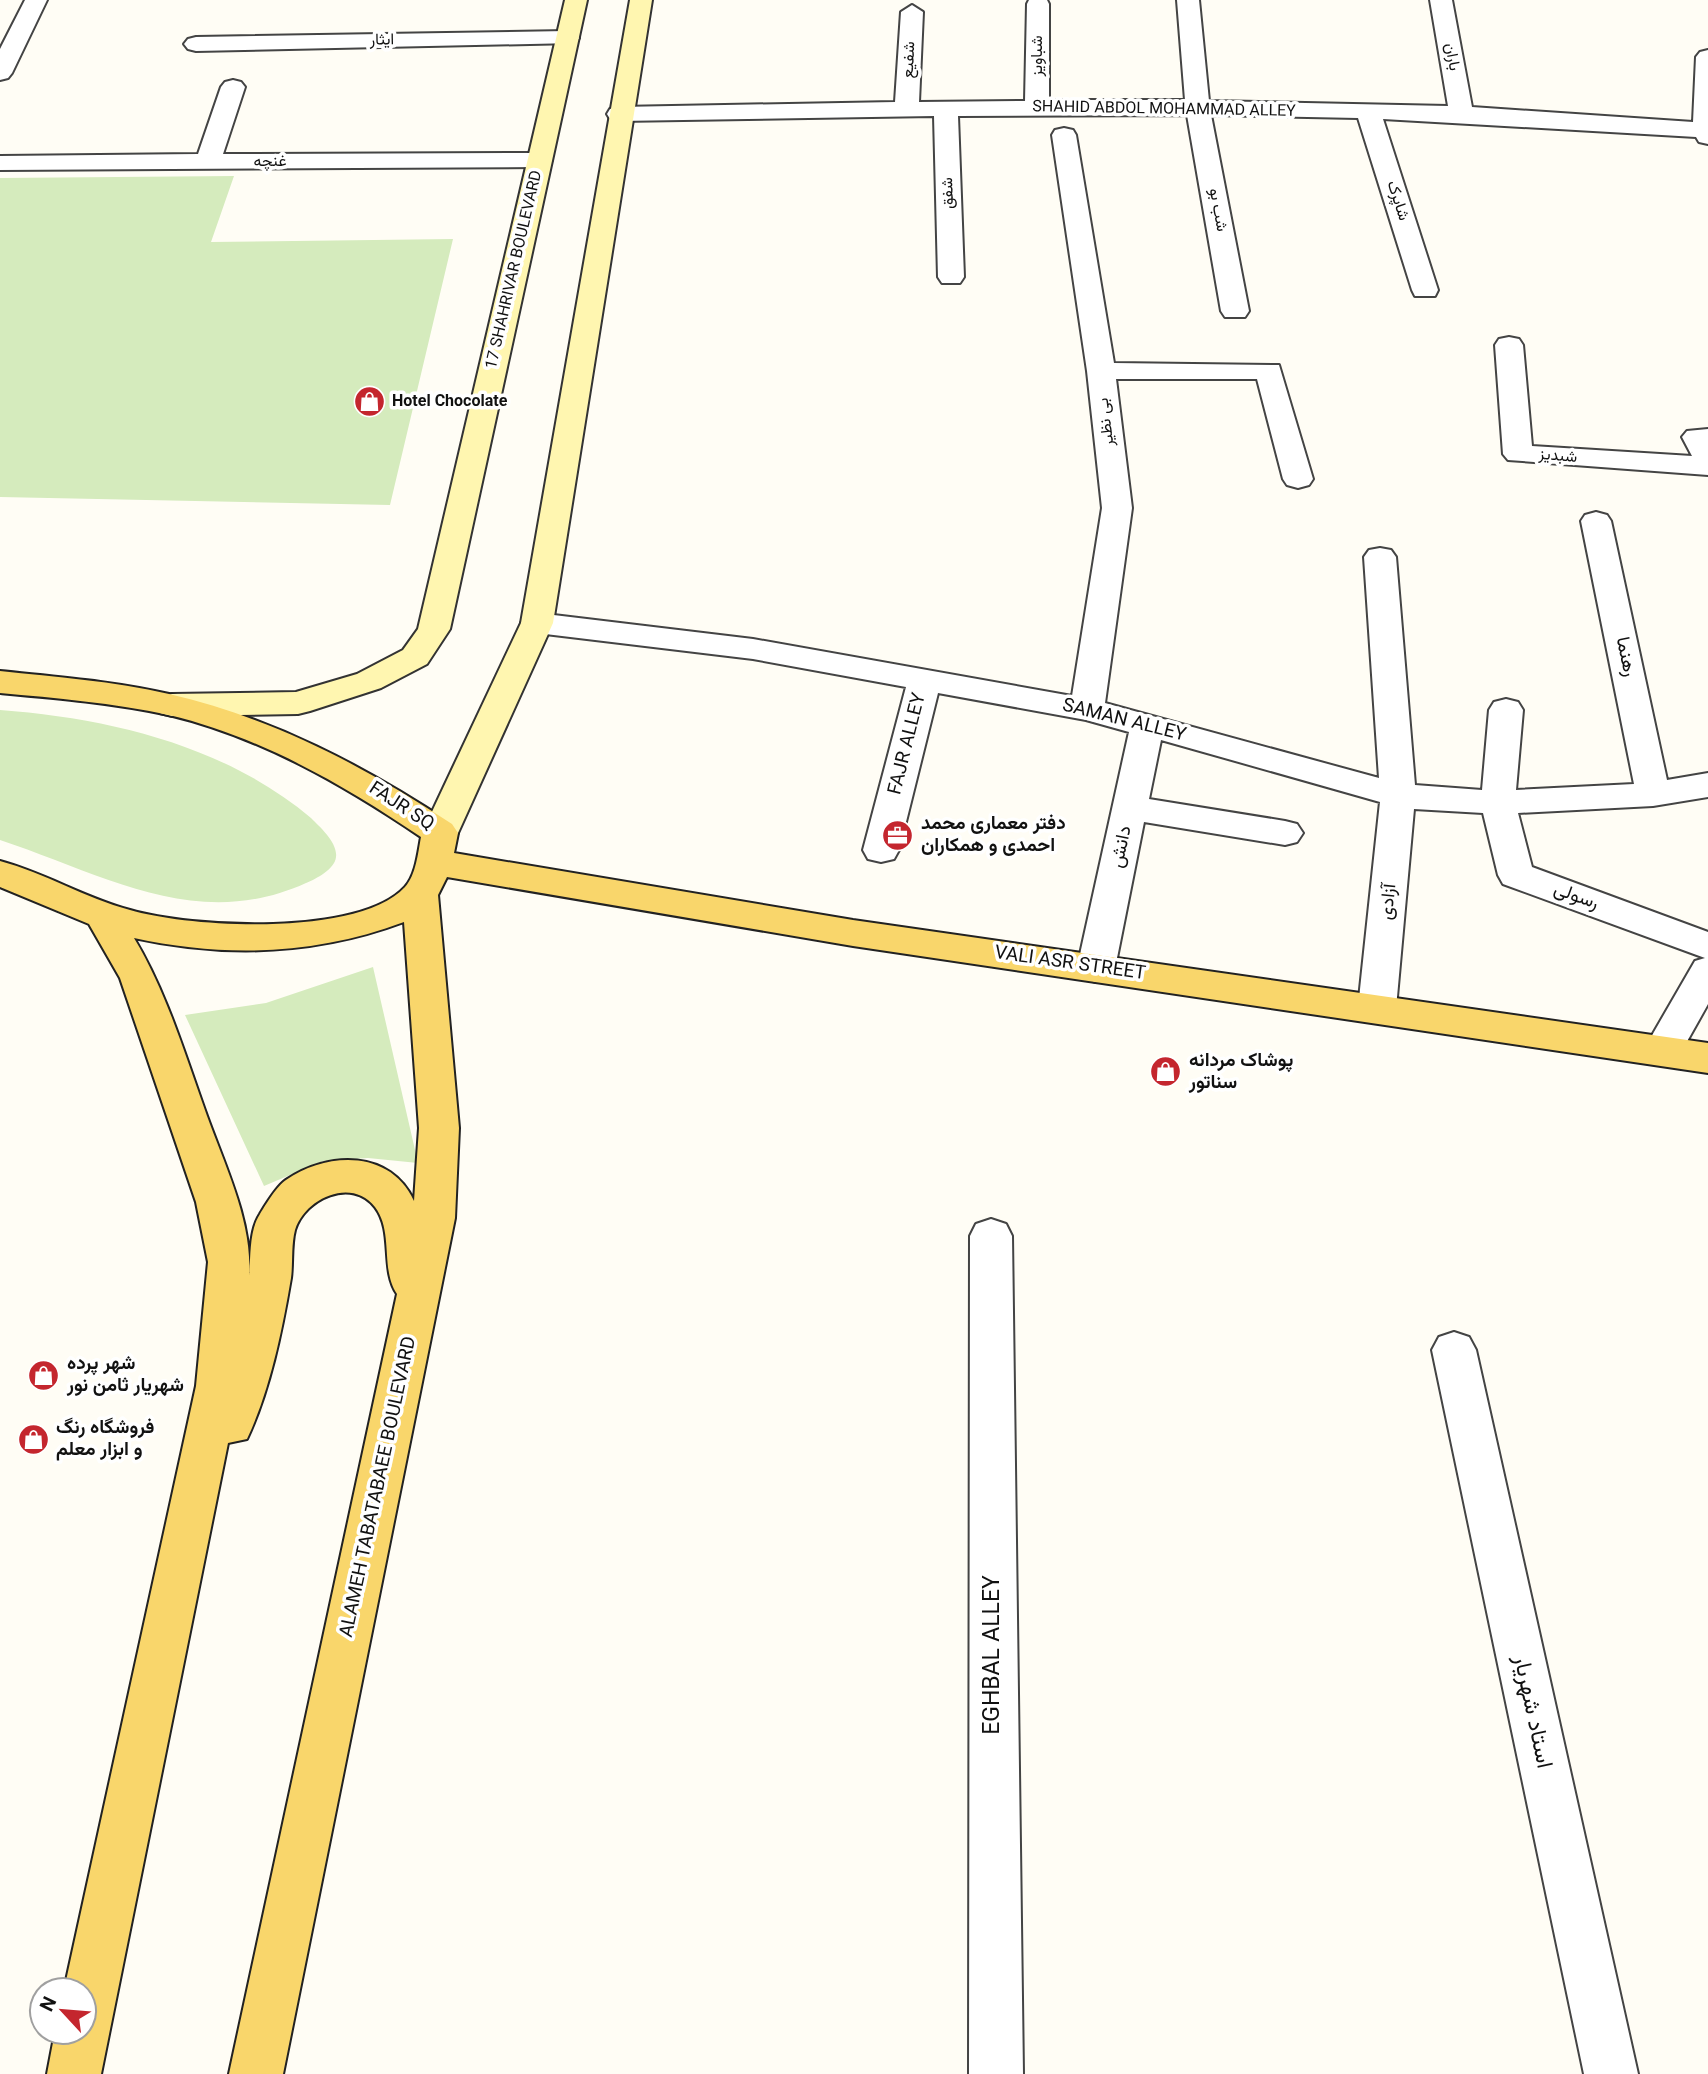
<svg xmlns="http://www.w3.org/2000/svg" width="1708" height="2074" font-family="Georgia,Vazirmatn,serif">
	<rect width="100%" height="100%" fill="#fffdf5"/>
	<path fill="#d5ebbd" d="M234,176L211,242L453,239L390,505L0,497V178Z
		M0,710C109,718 226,746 311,818C320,827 338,843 336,857C335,869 316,879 306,883C196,933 101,873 0,840Z
		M373,967L418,1163L368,1158L323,1161L264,1186L185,1015L266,1003Z"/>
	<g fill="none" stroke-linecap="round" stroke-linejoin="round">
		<defs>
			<path id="minor" d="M25,0H47L12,73L8,78L0,80V49Z
				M1029,0H1047L1049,4V100H1185L1177,0H1199L1209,101L1448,106L1430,0H1452L1472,107L1693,122L1696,57L1700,52L1708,50V144L1699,142L1696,137L1383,119L1438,290L1435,296H1415L1412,290L1358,118L1211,115L1249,311L1245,317H1225L1221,311L1187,115L958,116L964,277L960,283H942L938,277L934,116L619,121L610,119L607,114L610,109L619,107L895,102L901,12L912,5L923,12L919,102L1025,101L1027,4Z
				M567,31L575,33L579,38L575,43L196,51L188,49L184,44L188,39L196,37Z
				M233,80L241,82L245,87L223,154L540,153L549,155L552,160L549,165L540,167L0,170V156L198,154L221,87L225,82Z
				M1064,128L1073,130L1076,135L1114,363L1279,365L1313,479L1309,485L1298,488L1287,485L1283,479L1257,379H1116L1132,508L1105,703L1379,778L1364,557L1369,550L1380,548L1391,550L1396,557L1415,785L1482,790L1489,710L1494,702L1506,699L1518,702L1523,710L1516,790L1634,784L1581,521L1585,515L1596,512L1607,515L1611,521L1667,780L1708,773V797L1653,806L1518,813L1532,867L1708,932V1004L1676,1061L1662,1065L1648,1061L1643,1051L1695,961L1705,958L1503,884L1498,875L1483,813L1414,809L1396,1008L1390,1018L1377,1022L1364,1018L1358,1008L1380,802L1161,740L1149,799L1285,821L1297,824L1303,833L1297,842L1285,845L1144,822L1115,968L1109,978L1096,982L1083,978L1077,968L1129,732L1086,720L938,693L899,850L894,859L881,862L868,859L863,850L906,687L753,659L537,633L526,630L521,623L526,616L537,613L753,639L1072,696L1102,508L1087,371L1052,135L1055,130Z
				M1509,337L1519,339L1523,345L1532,446L1692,456L1682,437L1687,431L1708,429V475L1508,460L1503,454L1495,345L1499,339Z
				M991,1219L1006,1224L1012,1236L1023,2074H969L970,1236L976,1224Z
				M1454,1332L1469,1337L1476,1350L1638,2074H1584L1432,1350L1439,1337Z"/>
			<path id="secondary" d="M565,0H587L450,629L427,664L381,688L310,711L298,714L172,716L160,713L155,705L160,697L172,694L296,692L357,674L403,650L418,629Z
				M630,0H652L553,623L458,833L452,842L440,845L428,842L422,833L521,623Z"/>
			<path id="primary" d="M0,671C56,677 113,681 169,694C273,718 364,766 452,824L458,833L454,853L853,920L1708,1043V1073L853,946L447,877L438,895L459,1128L455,1218L283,2074H229L397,1294C380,1269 394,1232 375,1207C352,1177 305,1198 295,1230C291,1245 293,1263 291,1278C282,1331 270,1390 247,1439L228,1443L101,2074H47L55,2032H84V1990H64L196,1386L208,1262L196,1202L120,978L89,924L0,887V861C45,873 85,898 130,910C191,928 359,937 405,887C416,875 418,853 421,837C344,785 261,737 169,715C113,703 56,698 0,693ZM404,922L419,1128L414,1201C391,1150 328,1151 286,1180C277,1186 266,1204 260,1214C249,1231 251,1256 249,1276C253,1223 225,1166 207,1116C185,1055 167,993 134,938C226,958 316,955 404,922Z"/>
		</defs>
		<use href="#minor" stroke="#444" stroke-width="4"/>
		<use href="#secondary" stroke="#333" stroke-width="4"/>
		<use href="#primary" stroke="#222" stroke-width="4"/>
		<use href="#minor" fill="#fff" fill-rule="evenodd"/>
		<use href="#secondary" fill="#fff6b0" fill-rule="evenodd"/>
		<use href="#primary" fill="#f9d66b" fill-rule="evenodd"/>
	</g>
	<defs>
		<symbol id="shop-disc" viewBox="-11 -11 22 22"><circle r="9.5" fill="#c4262e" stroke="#fff"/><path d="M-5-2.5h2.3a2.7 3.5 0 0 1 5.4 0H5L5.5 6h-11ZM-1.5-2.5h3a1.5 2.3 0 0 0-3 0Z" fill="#fff"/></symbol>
		<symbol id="office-disc" viewBox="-11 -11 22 22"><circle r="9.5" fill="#c4262e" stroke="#fff"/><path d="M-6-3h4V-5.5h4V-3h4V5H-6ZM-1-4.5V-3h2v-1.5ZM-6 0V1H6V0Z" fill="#fff"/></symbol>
	</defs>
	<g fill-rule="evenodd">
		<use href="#shop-disc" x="352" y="384" width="35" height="35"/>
		<use href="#office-disc" x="880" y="818" width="35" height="35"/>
		<use href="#shop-disc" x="1148" y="1054" width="35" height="35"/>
		<use href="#shop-disc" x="26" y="1358" width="35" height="35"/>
		<use href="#shop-disc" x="16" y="1422" width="35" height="35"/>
	</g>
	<g text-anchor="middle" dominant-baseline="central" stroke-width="7" stroke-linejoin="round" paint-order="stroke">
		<g font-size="16" fill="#111" stroke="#fff">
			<text transform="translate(382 41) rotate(-1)">ایثار</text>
			<text transform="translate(1038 56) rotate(-90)">شباویز</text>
			<text transform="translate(1451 57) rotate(80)">باران</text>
			<text transform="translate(910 60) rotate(-87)">شفیع</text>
			<text transform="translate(1164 110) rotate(1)">SHAHID ABDOL MOHAMMAD ALLEY</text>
			<text x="270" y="162">غنچه</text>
			<text transform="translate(949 193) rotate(-92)">شفق</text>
			<text transform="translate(1397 201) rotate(72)">شاپرک</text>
			<text transform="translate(1217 210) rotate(80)">شب بو</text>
			<text transform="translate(515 270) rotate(-77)">17 SHAHRIVAR BOULEVARD</text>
			<text transform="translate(1107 422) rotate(-97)">بی نظیر</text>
			<text transform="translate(1558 457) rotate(5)">شبدیز</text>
		</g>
		<g font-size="16" font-weight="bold" fill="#111" stroke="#fff" text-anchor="start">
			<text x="392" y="402">Hotel Chocolate</text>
		</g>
		<g font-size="19" fill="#111" stroke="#fff">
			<text transform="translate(1625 657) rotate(78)">رهنما</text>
			<text transform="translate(1124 721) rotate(14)">SAMAN ALLEY</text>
			<text transform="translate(908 744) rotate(-76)">FAJR ALLEY</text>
			<text transform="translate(401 807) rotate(33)">FAJR SQ</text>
			<text transform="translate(1122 847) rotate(-78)">دانش</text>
			<text transform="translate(1576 897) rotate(20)">رسولی</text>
			<text transform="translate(1389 902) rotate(-84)">آزادی</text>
			<text transform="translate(1070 964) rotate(8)">VALI ASR STREET</text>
			<text transform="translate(379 1487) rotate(-78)">ALAMEH TABATABAEE BOULEVARD</text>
		</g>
		<g font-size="19" font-weight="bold" fill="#111" stroke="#fff" text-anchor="start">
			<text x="921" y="824">دفتر معماری محمد<tspan x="921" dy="22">احمدی و همکاران</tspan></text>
			<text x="1189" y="1061">پوشاک مردانه<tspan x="1189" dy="22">سناتور</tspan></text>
			<text x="67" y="1364">شهر پرده<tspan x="67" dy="22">شهریار ثامن نور</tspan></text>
			<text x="56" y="1428">فروشگاه رنگ<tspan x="56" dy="22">و ابزار معلم</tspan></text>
		</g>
		<g font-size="23" fill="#111" stroke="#fff">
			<text transform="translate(993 1655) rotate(-90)">EGHBAL ALLEY</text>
			<text transform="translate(1532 1712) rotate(78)">استاد شهریار</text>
		</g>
	</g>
	<g transform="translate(63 2011) rotate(296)"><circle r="33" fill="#ffffff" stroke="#a0a0a0" stroke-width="2"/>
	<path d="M0-5L12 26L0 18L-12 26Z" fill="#c4262e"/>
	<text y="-10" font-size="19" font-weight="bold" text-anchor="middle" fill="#111111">N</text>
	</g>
</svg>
